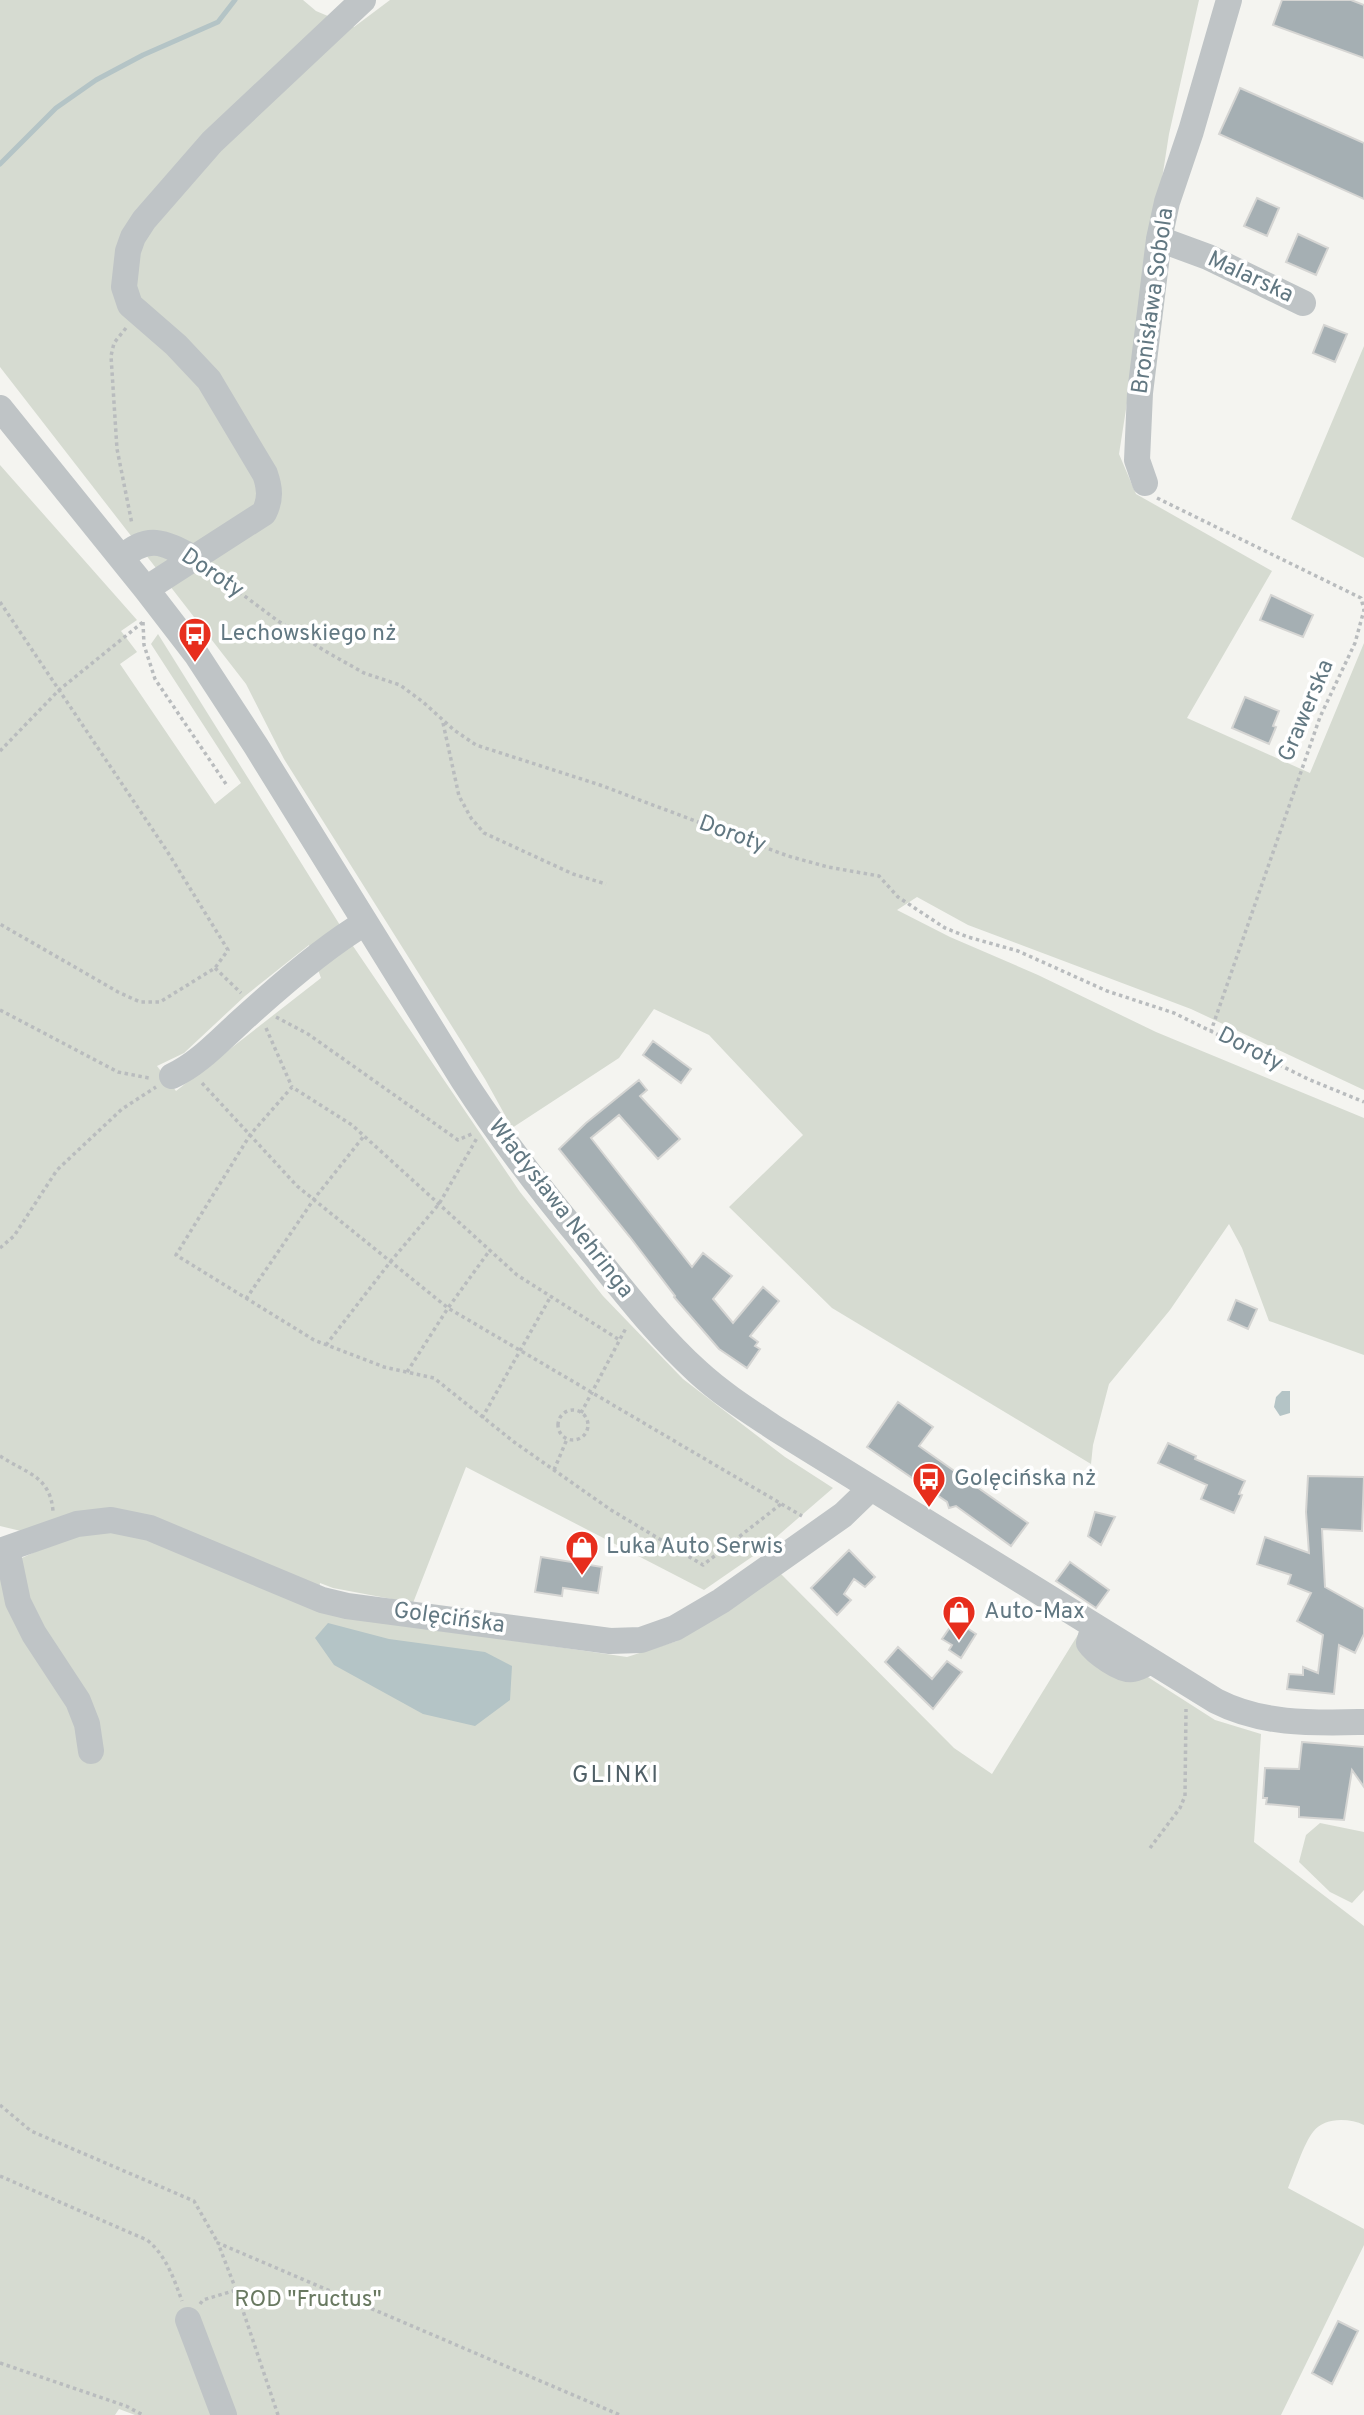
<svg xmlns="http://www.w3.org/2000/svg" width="1364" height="2415" font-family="Overpass,sans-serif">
	<rect width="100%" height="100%" fill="#f4f4f0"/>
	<path fill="#d6dbd1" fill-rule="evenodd" d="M0,0H303L316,11L354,27L390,0H1199L1169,134L1119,454L1136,494L1272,571L1187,718L1310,773L1364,643V1090L1191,1009L968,925L917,897L897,910L950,937L1038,975L1156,1032L1364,1118V1355L1269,1321L1242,1248L1229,1224L1170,1310L1109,1384L1093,1445L1091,1464L832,1308L729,1207L803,1135L709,1035L654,1009L619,1058L512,1128L485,1079L284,759L246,684L0,367Z
		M1364,346V558L1291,519Z
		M0,465L137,620L121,631L137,652L120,664L215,804L241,783L151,644L158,634L353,946L520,1192L603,1296L683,1379L785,1457L833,1488L759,1552L704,1590L466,1467L413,1603L333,1588L320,1583L318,1606L371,1620L627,1657L677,1641L780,1573L954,1748L992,1774L1079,1633L1215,1720L1261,1734L1254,1842L1364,1926V2125C1349,2118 1324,2117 1313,2132C1304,2143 1294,2174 1288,2188L1364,2229V2245L1281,2415H135L119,2409L115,2415H0V1568L37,1551L25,1532L0,1526ZM309,945L321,978L176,1091L157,1066L184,1053L245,996Z
		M1320,1823L1364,1832V1890L1352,1903L1330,1892L1299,1862L1306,1835Z"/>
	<path fill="#b4c4c6" d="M1282,1391H1290V1413L1280,1416L1274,1407L1276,1397Z
		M328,1623L389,1639L485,1652L512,1666L510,1700L475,1726L423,1714L334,1665L315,1638Z"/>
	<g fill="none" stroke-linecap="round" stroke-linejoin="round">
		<path stroke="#b4c4c6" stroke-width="5" d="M0,164L56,108L96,80L143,55L218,22L235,0"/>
	</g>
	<path fill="#a5afb3" stroke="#d5d5d3" stroke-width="2" d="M1282,0H1351L1364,5V58L1273,25Z
		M1240,88L1364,143V199L1219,134Z
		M1257,198L1279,208L1267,236L1244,226Z
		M1298,234L1328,248L1316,275L1286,262Z
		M1324,325L1347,334L1335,362L1313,353Z
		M1271,595L1313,615L1303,637L1260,620Z
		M1245,697L1279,711L1273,726L1276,727L1269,744L1232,728Z
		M653,1041L691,1069L681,1083L643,1055Z
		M639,1080L647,1090L640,1096L680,1139L658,1159L619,1115L591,1138L692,1267L703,1253L732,1276L713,1299L733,1323L763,1287L779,1301L750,1336L758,1342L755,1346L760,1349L747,1368L719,1349L674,1297L675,1296L630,1237L559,1149L586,1123Z
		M1236,1300L1257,1309L1248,1329L1228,1320Z
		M898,1402L933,1427L919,1446L1028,1523L1011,1546L956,1506L949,1508L947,1502L867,1447Z
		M1168,1443L1196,1456L1195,1459L1245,1481L1239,1494L1242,1495L1234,1513L1201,1499L1207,1485L1158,1463Z
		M1308,1476L1364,1477L1362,1531L1322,1529L1325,1587L1364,1609V1634L1355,1653L1339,1645L1334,1694L1287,1689L1289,1674L1303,1675V1667L1318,1673L1323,1635L1297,1621L1311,1593L1288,1584L1291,1575L1257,1564L1265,1537L1309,1553L1306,1512Z
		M1095,1512L1115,1517L1101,1545L1088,1536Z
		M849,1550L875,1577L865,1587L854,1579L844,1594L851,1600L837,1615L811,1588Z
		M541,1557L602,1567L598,1593L563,1588L562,1596L535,1592Z
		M1070,1562L1109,1590L1096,1608L1056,1581Z
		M955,1620L976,1634L961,1658L949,1650L952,1645L942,1639Z
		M898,1647L932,1679L947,1661L962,1672L933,1709L885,1662Z
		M1302,1742L1364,1747V1787L1352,1770L1344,1820L1299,1817V1807L1266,1804L1267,1798H1263L1265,1768L1299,1769Z
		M1338,2321L1358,2331L1332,2384L1312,2373Z"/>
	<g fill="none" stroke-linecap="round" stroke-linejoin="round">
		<path stroke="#b9bcbe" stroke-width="3.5" stroke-dasharray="3.5 3.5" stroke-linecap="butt" d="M126,328L114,343L111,356L117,449L132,524
			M1157,498L1361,598L1364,610L1355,643L1320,717L1211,1031
			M211,571L278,621L325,651L364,673L400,685L423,702L454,730L476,745L600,785L788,856L828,867L879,876L898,897L945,928L968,937L1018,951L1107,991L1174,1013L1308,1079L1364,1102
			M0,602L167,851L228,950L215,968L160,1002H140L118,992L0,924
			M143,622L144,645L155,679L228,787
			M443,723L459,796L471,818L484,833L573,874L606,884
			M0,751L59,690L143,622
			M215,968L241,993
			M0,1010L118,1072L149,1078
			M276,1017L308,1034L458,1140L474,1133
			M266,1028L292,1087
			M202,1083L297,1186L448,1308L802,1516
			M0,1248L14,1236L57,1170L122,1109L156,1087
			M246,1299L314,1199L364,1136
			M618,1339L517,1275L352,1125L292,1087L250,1135L176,1255L314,1340L384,1367L434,1378L514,1442L611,1510L703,1565L781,1504
			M326,1345L391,1261L439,1204L477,1138
			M407,1372L448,1308L490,1250
			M558 1425a15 15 0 1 1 30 0a15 15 0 1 1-30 0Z
			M581,1413L626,1328
			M482,1418L551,1296
			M0,1456C25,1473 50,1475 53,1511
			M554,1470L567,1439
			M1150,1848L1180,1808L1185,1796L1186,1709
			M0,2105L31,2131L194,2201L218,2243
			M0,2176L147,2240C166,2255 174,2279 182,2301
			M236,2290L218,2243L620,2415
			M200,2304L203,2300L236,2290L278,2415
			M0,2363L126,2406L143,2415"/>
		<path stroke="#bfc4c6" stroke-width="26" d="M1159,239L1208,257L1303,303
			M0,408L146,589L196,654L256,746L463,1080C501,1139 543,1193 588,1247C623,1290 657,1335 698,1372C722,1394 749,1411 776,1429L1216,1701C1263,1725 1313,1723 1364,1722
			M1145,483L1137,460L1140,393L1159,239L1167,202L1191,131L1229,0
			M122,558C148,533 165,543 194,558
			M146,589L264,513C271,499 270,488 265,474L209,380L176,345L130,305L124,287L128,251L133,237L144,220L212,142L363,0
			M172,1076C198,1064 218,1042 239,1023C275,990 324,947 365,923
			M7,1549L18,1602L34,1634L78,1701L87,1724L91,1751
			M0,1551L77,1524L111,1520L150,1528L322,1600L347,1606L610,1641L641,1640L675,1628L721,1601L843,1515L871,1488
			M1094,1626L1089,1643C1095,1652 1122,1672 1133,1669C1139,1668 1145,1664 1150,1661
			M188,2320L224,2415"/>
	</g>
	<defs>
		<symbol id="bus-pin" viewBox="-11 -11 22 30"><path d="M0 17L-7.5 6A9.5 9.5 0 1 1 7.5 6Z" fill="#e72e1d" stroke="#fff"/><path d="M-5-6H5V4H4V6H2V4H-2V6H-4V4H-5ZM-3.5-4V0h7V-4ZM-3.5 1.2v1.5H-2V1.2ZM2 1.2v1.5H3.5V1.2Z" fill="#fff"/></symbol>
		<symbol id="shop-pin" viewBox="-11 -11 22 30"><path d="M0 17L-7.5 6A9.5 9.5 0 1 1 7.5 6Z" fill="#e72e1d" stroke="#fff"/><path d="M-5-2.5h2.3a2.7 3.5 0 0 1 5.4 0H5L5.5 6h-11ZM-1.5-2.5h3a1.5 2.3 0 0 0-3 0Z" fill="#fff"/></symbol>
	</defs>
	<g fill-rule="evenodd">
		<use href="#bus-pin" x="176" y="615" width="38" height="52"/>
		<use href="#bus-pin" x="910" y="1460" width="38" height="52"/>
		<use href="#shop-pin" x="563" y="1528" width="38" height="52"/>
		<use href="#shop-pin" x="940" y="1593" width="38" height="52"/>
	</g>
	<g text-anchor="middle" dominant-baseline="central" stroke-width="7" stroke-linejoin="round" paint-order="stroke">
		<g font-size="23" fill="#627882" stroke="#fff">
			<text transform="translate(1250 278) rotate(25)">Malarska</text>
			<text transform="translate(1154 301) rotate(-82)">Bronisława Sobola</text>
			<text transform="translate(212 574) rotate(34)">Doroty</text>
			<text transform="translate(1307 711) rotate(-67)">Grawerska</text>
			<text transform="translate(732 835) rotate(20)">Doroty</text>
			<text transform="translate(1250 1050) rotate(27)">Doroty</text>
			<text transform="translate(560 1209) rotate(52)">Władysława Nehringa</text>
			<text transform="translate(449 1619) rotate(8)">Golęcińska</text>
		</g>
		<g font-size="23" fill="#627882" stroke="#fff" text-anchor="start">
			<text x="220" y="634">Lechowskiego nż</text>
			<text x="954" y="1479">Golęcińska nż</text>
			<text x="606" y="1547">Luka Auto Serwis</text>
			<text x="984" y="1612">Auto-Max</text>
		</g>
		<g font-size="23" fill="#697961" stroke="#fff">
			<text x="308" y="2300">ROD "Fructus"</text>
		</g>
		<g font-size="24" letter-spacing="2" fill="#506067" stroke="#fff">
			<text x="616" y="1776">GLINKI</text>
		</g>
	</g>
</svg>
